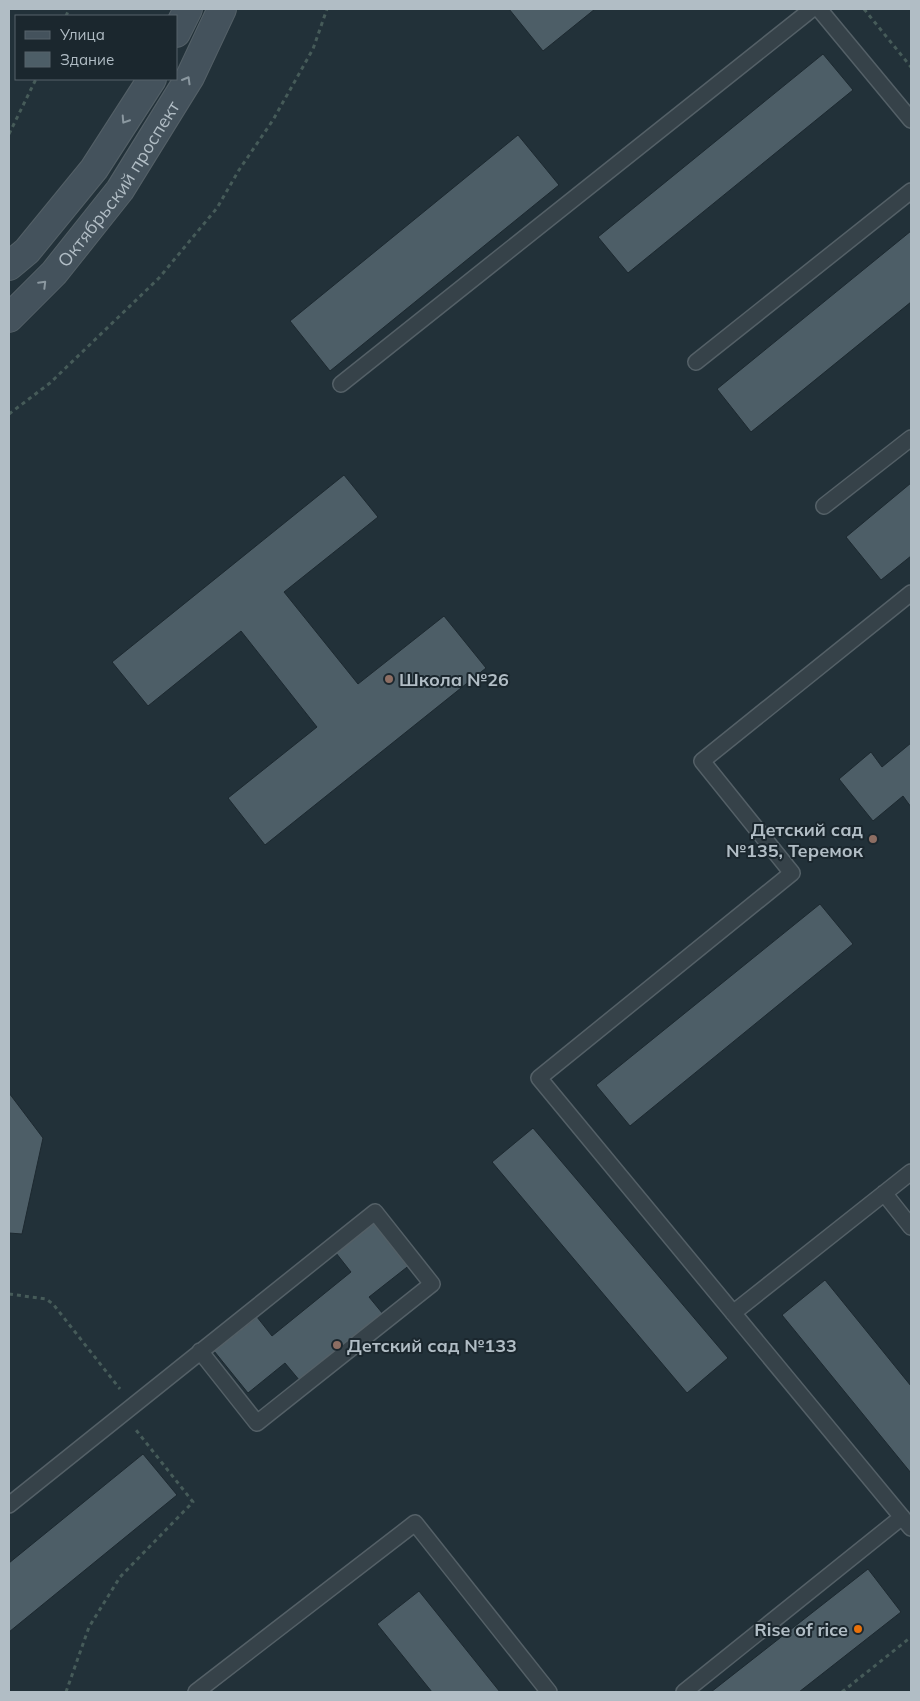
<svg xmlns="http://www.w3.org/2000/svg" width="920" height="1701" font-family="Mulish,sans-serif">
	<rect width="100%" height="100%" fill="#223139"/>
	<path fill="#4d5e67" stroke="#1d2930" d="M509,9H595L543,51Z
		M823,54L853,90L628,273L598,237Z
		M518,135L559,185L330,371L290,321Z
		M911,231V302L751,432L717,389Z
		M344,475L378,517L284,592L358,684L444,616L486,668L265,845L228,798L317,727L241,631L148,706L112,662Z
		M911,483V556L881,580L846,537Z
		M911,743V807L903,796L873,821L839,779L871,752L882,767Z
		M820,904L853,944L630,1126L596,1085Z
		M9,1093L43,1138L22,1234L9,1233Z
		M533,1128L728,1358L687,1393L492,1162Z
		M376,1221L411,1264L369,1297L383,1314L300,1381L285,1363L248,1393L214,1351L257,1317L272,1336L351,1272L336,1253Z
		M825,1280L911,1386V1473L782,1315Z
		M143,1454L177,1495L9,1632V1563Z
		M868,1569L901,1612L799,1692H711Z
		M419,1591L500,1692H432L377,1624Z"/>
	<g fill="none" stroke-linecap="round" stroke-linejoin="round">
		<defs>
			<path id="lane" d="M819,9L911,120
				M696,362L911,191
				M341,384L812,9
				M824,506L911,438
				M911,593L702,761L792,873L539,1078L911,1528
				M884,1193L911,1227
				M733,1313L911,1172
				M9,1505L375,1212L432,1284L257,1423L200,1351
				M196,1692L415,1523L549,1692
				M684,1692L902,1517"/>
			<g id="secondary">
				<path d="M176,33L188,9"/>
				<path d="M9,266L27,251L94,169L152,79"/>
				<path id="s1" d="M9,318L54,273L120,190L190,77L222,9"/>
			</g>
		</defs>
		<use href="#lane" stroke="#546067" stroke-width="18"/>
		<use href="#secondary" stroke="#546067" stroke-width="30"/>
		<path stroke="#465b59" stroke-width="3" stroke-dasharray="4 4" stroke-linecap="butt" d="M864,9L911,67
			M66,16L69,9
			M9,134L36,79
			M9,414L50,383L159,278L217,208L239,170L273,120L313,49L327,9
			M9,1294L46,1299L53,1304L120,1389
			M66,1692L89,1627L120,1577L193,1502L136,1430
			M842,1692L911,1637"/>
		<use href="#lane" stroke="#364249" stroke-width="15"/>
		<use href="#secondary" stroke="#44525c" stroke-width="28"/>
	</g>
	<defs><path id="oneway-chevron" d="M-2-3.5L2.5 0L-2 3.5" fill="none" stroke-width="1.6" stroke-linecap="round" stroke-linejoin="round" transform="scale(1.25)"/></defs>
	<g stroke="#8b98a0">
		<use href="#oneway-chevron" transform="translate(187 80) rotate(-60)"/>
		<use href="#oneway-chevron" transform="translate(125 120) rotate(123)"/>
		<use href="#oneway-chevron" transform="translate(43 284) rotate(-45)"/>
	</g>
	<g fill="#8d6e63" stroke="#1b272e" stroke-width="2">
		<circle cx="389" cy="679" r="5"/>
		<circle cx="873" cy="839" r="5"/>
		<circle cx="337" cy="1345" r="5"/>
	</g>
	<circle fill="#e8710a" stroke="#1b272e" stroke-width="2" cx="858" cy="1629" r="5"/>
	<g text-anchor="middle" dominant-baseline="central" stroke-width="4" stroke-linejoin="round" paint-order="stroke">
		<g font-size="18" fill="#b1bdc5" stroke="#1b272e">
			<text stroke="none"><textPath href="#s1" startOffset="174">Октябрьский проспект</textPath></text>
		</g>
		<g font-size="18" font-weight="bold" fill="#b1bdc5" stroke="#1b272e" text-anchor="start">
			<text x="399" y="679">Школа №26</text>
			<text x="863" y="829" text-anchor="end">Детский сад<tspan x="863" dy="21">№135, Теремок</tspan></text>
			<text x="347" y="1345">Детский сад №133</text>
			<text x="848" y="1629" text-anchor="end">Rise of rice</text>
		</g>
	</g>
	<rect width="920" height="1701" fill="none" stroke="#b1bdc5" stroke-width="20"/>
	<rect x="15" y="15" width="162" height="65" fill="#1b272e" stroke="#57636a"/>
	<rect x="25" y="31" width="25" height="8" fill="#44525c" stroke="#57636a"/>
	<text x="60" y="40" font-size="15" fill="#b1bdc5">Улица</text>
	<rect x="25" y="52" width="25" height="15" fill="#4d5e67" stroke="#57636a"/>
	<text x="60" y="65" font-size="15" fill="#b1bdc5">Здание</text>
</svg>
